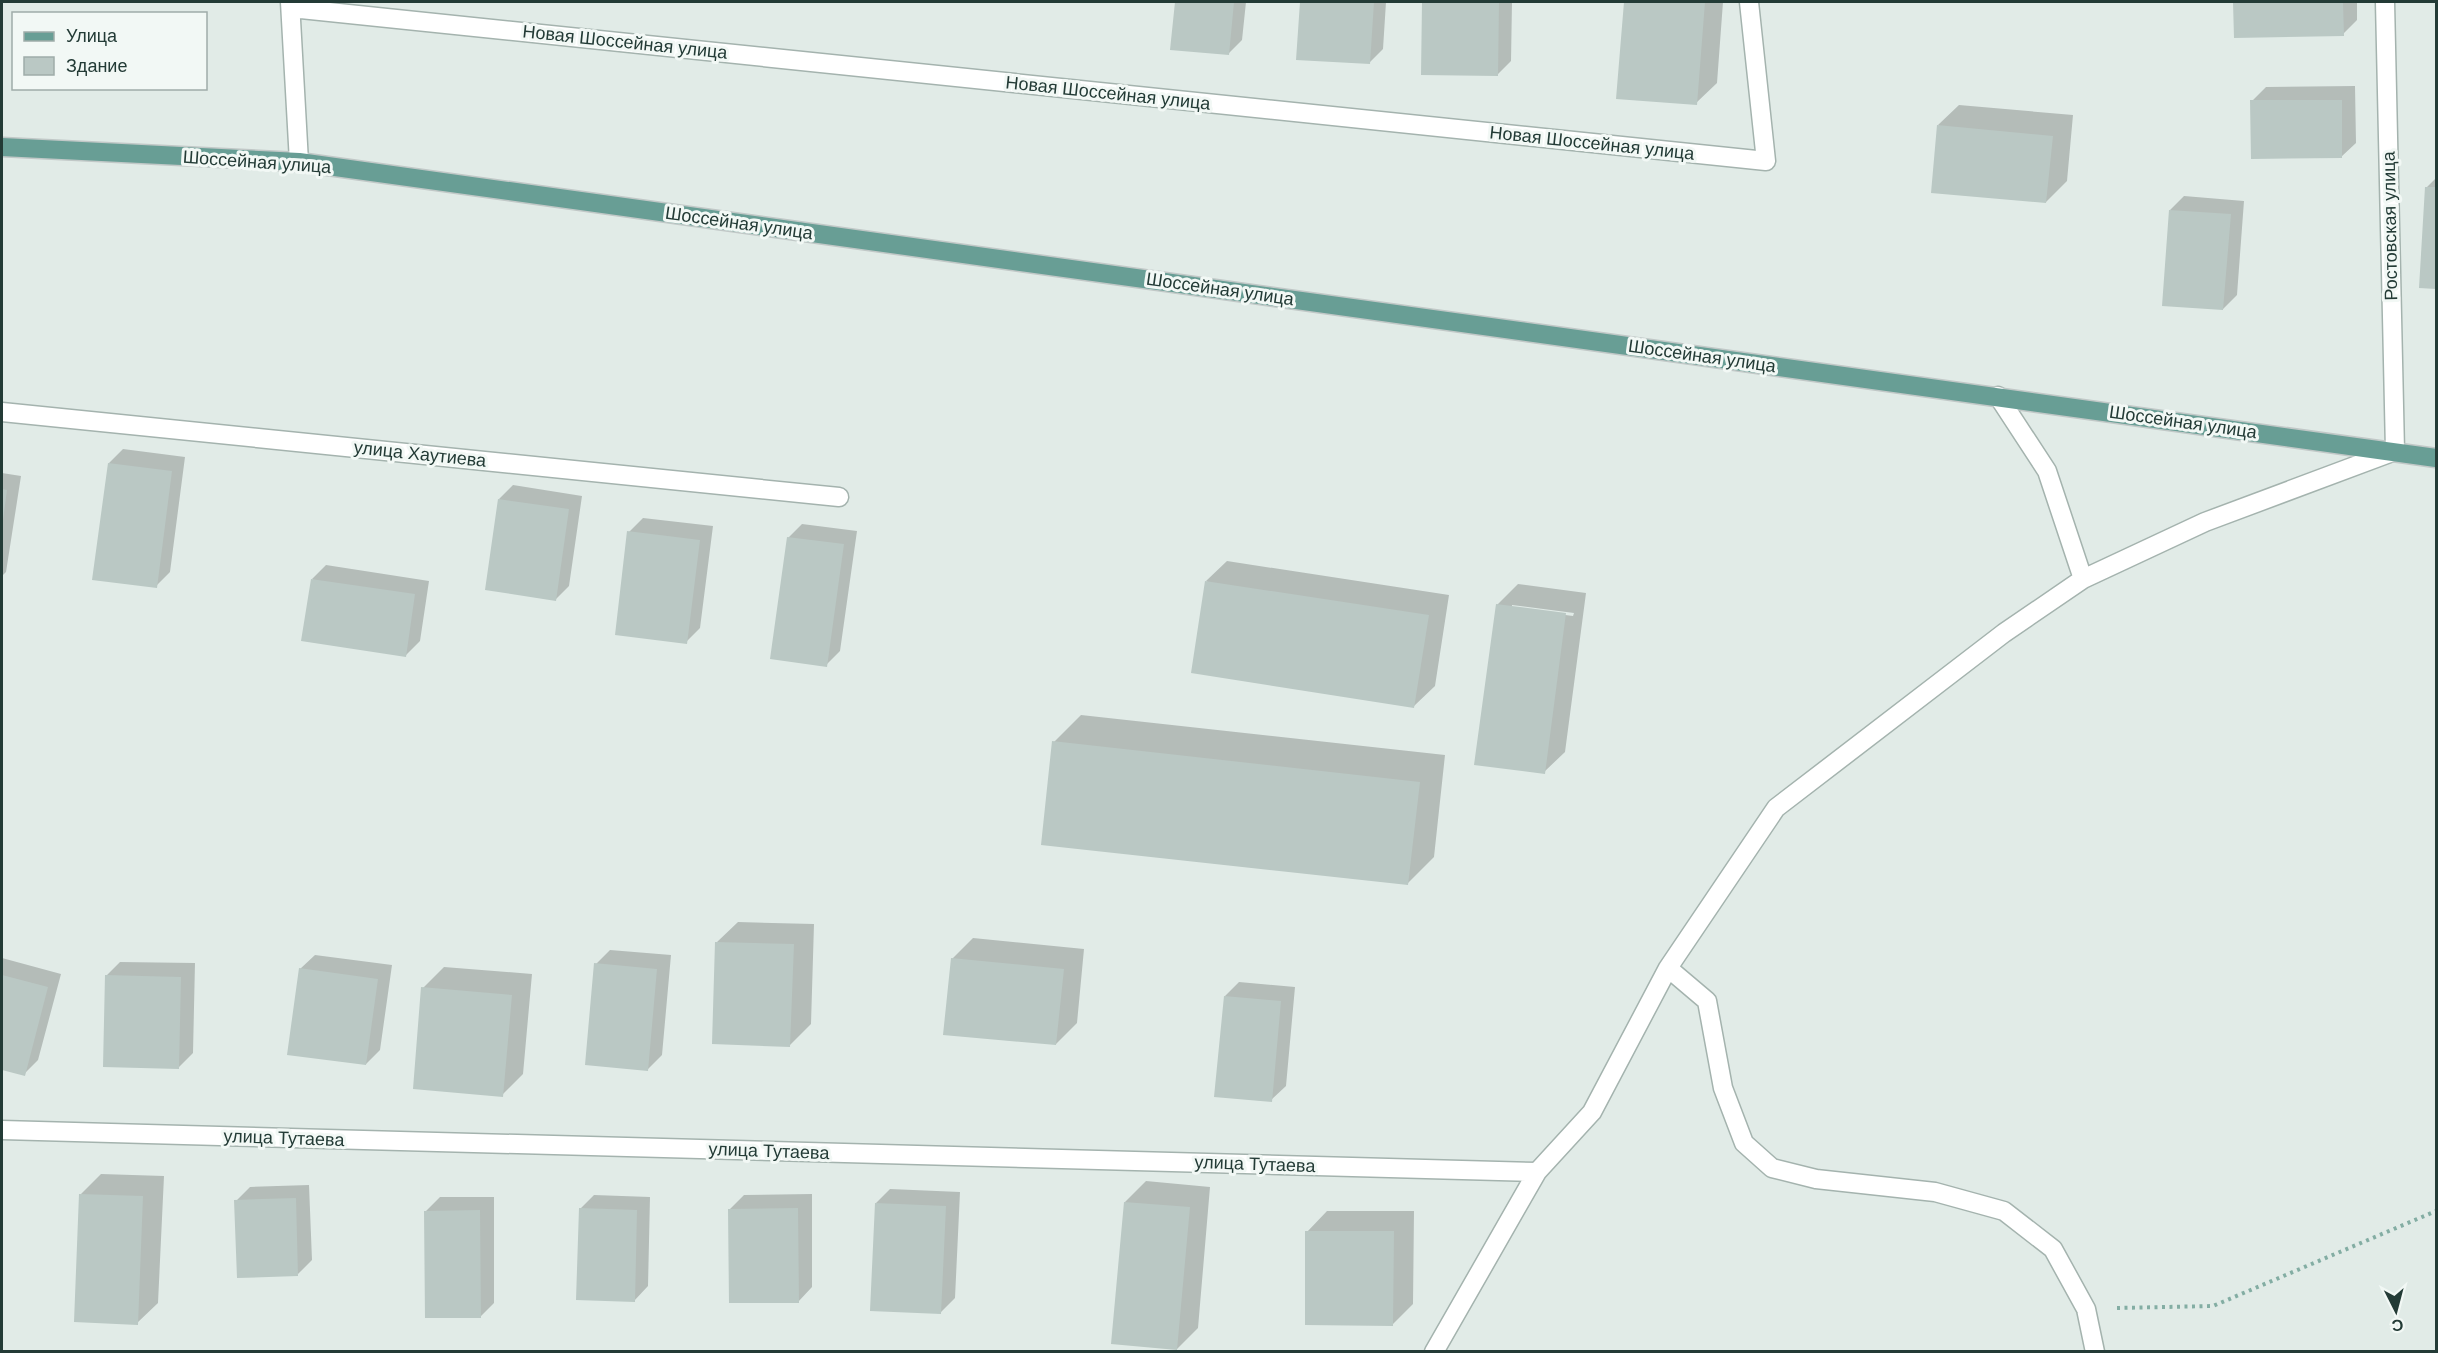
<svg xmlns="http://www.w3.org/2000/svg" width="2438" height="1353" font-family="Helvetica,sans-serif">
	<rect width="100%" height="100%" fill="#e1ebe7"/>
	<path fill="#0003" fill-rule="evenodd" d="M1176,2H1246L1242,40L1228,54L1171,48Z
		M1301,2H1386L1383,49L1369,63L1298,58Z
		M1424,2H1512L1511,61L1497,75L1423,74Z
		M1625,2H1723L1717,83L1696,103L1618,97Z
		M2234,2H2357V20L2343,34L2235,37Z
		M2355,86L2356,143L2341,157L2252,101L2266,87Z
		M1959,105L2073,115L2067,181L2046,202L1938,125Z
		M2436,178V287L2421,286L2427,187Z
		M2184,196L2244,201L2237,295L2223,309L2170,210Z
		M123,449L185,457L170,572L156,586L109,463Z
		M2,473L21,476L6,572L2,576Z
		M513,485L582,496L569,586L555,600L499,499Z
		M643,518L713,526L700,628L686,642L629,532Z
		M802,524L857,531L840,651L826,665L788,538Z
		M1227,561L1449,595L1435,686L1414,706L1206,581Z
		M326,565L429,581L420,641L406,655L312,579Z
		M1518,584L1586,593L1565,752L1544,772L1497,605ZM1512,605L1574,613L1573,616L1512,608Z
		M1081,715L1445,755L1434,857L1407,884L1054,742Z
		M738,922L814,924L811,1024L790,1045L717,942Z
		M973,938L1084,949L1077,1023L1056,1044L952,959Z
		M610,950L671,955L662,1055L648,1069L596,964Z
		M315,955L392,965L380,1050L366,1064L300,969Z
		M2,958L61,974L38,1060L24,1074L2,1069Z
		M120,962L195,963L193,1053L179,1067L106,976Z
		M444,967L532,974L523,1074L502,1095L423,988Z
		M1239,982L1295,987L1286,1086L1271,1100L1225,996Z
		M101,1174L164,1176L158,1303L137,1323L81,1194Z
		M1146,1181L1210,1187L1198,1328L1177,1349L1125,1202Z
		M309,1185L312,1260L298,1274L236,1201L250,1187Z
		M890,1189L960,1192L955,1298L941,1312L876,1203Z
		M812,1194V1287L798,1302L730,1209L744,1195Z
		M594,1195L650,1197L648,1286L634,1301L580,1209Z
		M440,1197H494V1303L480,1317L426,1211Z
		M1327,1211H1414L1413,1304L1392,1325L1307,1232Z"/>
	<path fill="#bac8c4" d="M1175,2H1234L1229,55L1170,50Z
		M1300,2H1374L1370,64L1296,60Z
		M1422,2H1499L1498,76L1421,75Z
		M1624,2H1705L1697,105L1616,99Z
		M2233,2H2343L2344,36L2234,38Z
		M2250,100H2342V158L2251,159Z
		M1937,125L2053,136L2046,203L1931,193Z
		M2425,187H2436V289L2419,288Z
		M2169,210L2231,214L2223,310L2162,306Z
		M108,463L172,471L157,588L92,580Z
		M2,489L7,490L3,520H2Z
		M498,499L569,509L556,601L485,590Z
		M627,531L700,540L687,644L615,635Z
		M787,537L844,544L827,667L770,659Z
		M311,579L415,594L406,657L301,641Z
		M1205,581L1429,615L1414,708L1191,673Z
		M1496,604L1566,613L1545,774L1474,765Z
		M1052,741L1420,782L1408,885L1041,845Z
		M715,942L794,944L790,1047L712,1044Z
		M951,958L1064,969L1056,1045L943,1035Z
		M594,963L657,969L648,1071L585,1065Z
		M299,968L378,979L366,1065L287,1055Z
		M2,975L48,987L25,1076L2,1070Z
		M105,975L181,977L179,1069L103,1067Z
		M421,987L512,995L503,1097L413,1089Z
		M1224,996L1281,1001L1272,1102L1214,1097Z
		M79,1194L143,1196L138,1325L74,1322Z
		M296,1198L298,1276L237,1278L234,1200Z
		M1124,1202L1190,1207L1177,1350L1111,1344Z
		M875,1203L946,1206L941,1314L870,1311Z
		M579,1208L637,1210L635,1302L576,1300Z
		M798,1208L799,1303H729L728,1209Z
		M480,1210L481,1318H425L424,1211Z
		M1305,1231H1394L1393,1326L1305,1325Z"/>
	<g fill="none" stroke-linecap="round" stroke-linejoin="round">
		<defs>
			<path id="minor" d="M290,2L299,162
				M291,8L1766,161L1749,2
				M1998,396L2047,471L2083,579
				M2,412L839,497
				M1668,968L1707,1001L1723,1088L1744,1143L1772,1168L1816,1179L1935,1192L2004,1211L2053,1249L2086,1309L2095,1352
				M2,1130L1537,1172
				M1434,1352L1537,1172L1592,1112L1668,968L1776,808L2004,633L2083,579L2205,522L2395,451L2385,2"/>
			<path id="major" d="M2,147L299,162L2436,458"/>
		</defs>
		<use href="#minor" stroke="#a4b3ae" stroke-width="21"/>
		<use href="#major" stroke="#c1c8c7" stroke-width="21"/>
		<path stroke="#83ada3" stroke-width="4" stroke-dasharray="3 4.5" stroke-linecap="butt" d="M2117,1308L2213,1306L2436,1211"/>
		<use href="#minor" stroke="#fff" stroke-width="18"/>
		<use href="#major" stroke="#689e95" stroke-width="18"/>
	</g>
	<g text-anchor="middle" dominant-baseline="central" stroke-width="6" stroke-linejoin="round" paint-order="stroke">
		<g font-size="18" fill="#233b36" stroke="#f2f8f5">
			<text transform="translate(625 42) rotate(6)">Новая Шоссейная улица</text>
			<text transform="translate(1108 93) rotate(6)">Новая Шоссейная улица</text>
			<text transform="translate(1592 143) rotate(6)">Новая Шоссейная улица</text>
			<text transform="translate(257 162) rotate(4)">Шоссейная улица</text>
			<text transform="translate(739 223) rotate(8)">Шоссейная улица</text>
			<text transform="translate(2390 226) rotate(-91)">Ростовская улица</text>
			<text transform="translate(1220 289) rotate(8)">Шоссейная улица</text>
			<text transform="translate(1702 356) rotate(8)">Шоссейная улица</text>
			<text transform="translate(2183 422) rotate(8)">Шоссейная улица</text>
			<text transform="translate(420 454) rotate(6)">улица Хаутиева</text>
			<text transform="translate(284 1138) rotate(2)">улица Тутаева</text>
			<text transform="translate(769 1151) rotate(2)">улица Тутаева</text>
			<text transform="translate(1255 1164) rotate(2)">улица Тутаева</text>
		</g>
	</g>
	<rect width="2438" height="1353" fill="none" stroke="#233b36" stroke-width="6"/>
	<rect x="12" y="12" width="195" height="78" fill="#f2f8f5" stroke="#9faca9" stroke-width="1.5"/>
	<rect x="24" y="32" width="30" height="9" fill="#689e95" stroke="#9faca9" stroke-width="1.5"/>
	<text x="66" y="42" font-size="18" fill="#233b36">Улица</text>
	<rect x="24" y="57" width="30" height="18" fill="#bac8c4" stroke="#9faca9" stroke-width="1.5"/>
	<text x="66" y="72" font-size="18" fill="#233b36">Здание</text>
	<g transform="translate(2396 1311) rotate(174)" stroke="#f2f8f5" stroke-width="4.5" paint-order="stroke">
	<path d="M0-4.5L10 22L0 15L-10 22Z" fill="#233b36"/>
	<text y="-9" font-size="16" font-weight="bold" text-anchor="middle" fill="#233b36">С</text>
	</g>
</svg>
